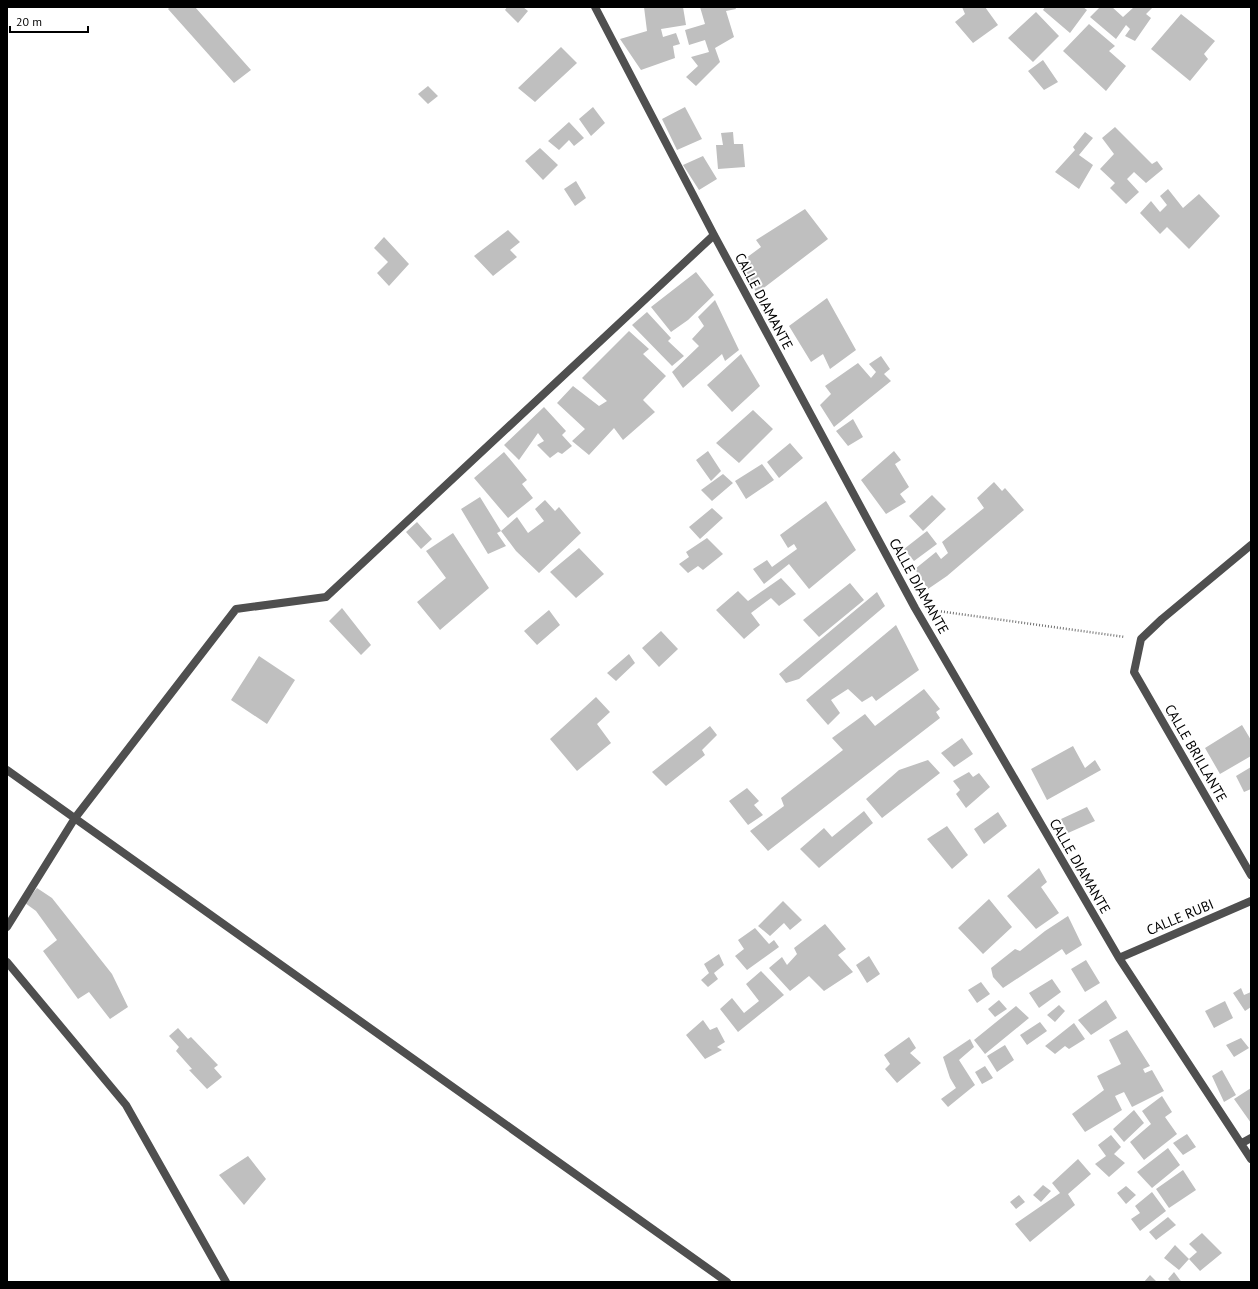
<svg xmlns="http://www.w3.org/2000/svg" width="1258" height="1289" font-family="'PT Sans',sans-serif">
	<rect width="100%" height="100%" fill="#fff"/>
	<path fill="#bfbfbf" d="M170,7H195L251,70L234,83L168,9Z
		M507,7H523L528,11L518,23L505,10Z
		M644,7H683L686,25L661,29L663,37L676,33L680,44L673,46L675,58L641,70L620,39L647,31Z
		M700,7H735L736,9L726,11L734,37L715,48L720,62L696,86L686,77L698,66L691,57L709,52L705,40L689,45L685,30L705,24Z
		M962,7H985L998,25L973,43L955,22L965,14Z
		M1045,7H1083L1087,10L1070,33L1043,10Z
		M1100,7H1112L1123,17L1134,7H1153L1146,14L1151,18L1135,41L1125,36L1130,29L1126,25L1116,39L1090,17Z
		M1036,12L1059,36L1033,62L1008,38Z
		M1181,14L1215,41L1204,54L1208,59L1190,81L1151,49Z
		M1089,24L1115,46L1109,51L1126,66L1106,91L1063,51Z
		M561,47L577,63L535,102L518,88Z
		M1043,60L1058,82L1044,90L1028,71Z
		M428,86L438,96L428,104L418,94Z
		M593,107L605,123L591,136L579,119Z
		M685,107L702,139L677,150L662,119Z
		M569,122L584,138L574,146L569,140L559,150L548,141Z
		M1115,127L1152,164L1157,161L1163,169L1146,183L1134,172L1127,179L1139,192L1126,204L1110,188L1115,183L1100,169L1114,154L1102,138Z
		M733,132L734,144H743L745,167L718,169L716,145H723L721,133Z
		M1085,132L1093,138L1079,155L1093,165L1079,189L1055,172L1075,150L1073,147Z
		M540,148L558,165L543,180L525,161Z
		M703,156L717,179L699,190L683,165Z
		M576,181L586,198L575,206L564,189Z
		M1168,189L1183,208L1199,194L1220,216L1189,249L1167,227L1160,234L1140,213L1151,201L1160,212L1167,205L1160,196Z
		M805,209L828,239L757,293L738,264L761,247L756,240Z
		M508,230L520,242L510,250L517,257L493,276L474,256Z
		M384,237L409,264L389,286L377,273L388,262L374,248Z
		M696,272L714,295L688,320L671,332L651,307Z
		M827,298L856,350L830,369L823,354L811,362L789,326Z
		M715,300L739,350L725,361L722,354L683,388L672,372L699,346L692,339L704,326L698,317Z
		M647,312L671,338L668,341L684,356L672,366L632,325Z
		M629,331L649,349L643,354L666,376L643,400L655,412L623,440L614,428L589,455L572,441L585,429L557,403L573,386L599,406L607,401L582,378Z
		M741,354L760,386L732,412L707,385Z
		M881,356L890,369L884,374L891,381L834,427L820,405L831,394L825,386L858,363L871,378L876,372L869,364Z
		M544,407L566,431L562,435L572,446L562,454L558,452L550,458L537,445L544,441L538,433L519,460L504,445Z
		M753,410L773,429L739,463L716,443Z
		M853,419L863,437L848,446L836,431Z
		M790,443L803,458L779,478L767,462Z
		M708,451L721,471L711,481L696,460Z
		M894,451L901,460L895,464L909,487L900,494L906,502L886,514L861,480Z
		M504,452L527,480L522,484L533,498L508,518L474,478Z
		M762,464L774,480L746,499L735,481Z
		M723,474L733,483L712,501L701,490Z
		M994,482L1002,491L1005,488L1024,510L947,576L928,589L915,569L936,552L941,559L948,553L942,542L984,508L977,498Z
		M932,495L946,509L923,531L909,516Z
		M480,497L501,531L517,517L528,533L544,521L535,509L545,500L555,511L559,507L581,533L539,573L516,551L501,531L497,533L506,546L488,554L461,509Z
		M826,501L856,550L809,589L789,564L764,584L753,569L767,560L772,567L797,549L794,544L788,548L780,535Z
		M712,508L723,518L700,539L689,527Z
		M417,522L432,539L421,549L406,532Z
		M927,531L937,544L914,561L904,549Z
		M453,533L489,588L440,630L417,602L446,578L426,551Z
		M707,538L723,554L703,570L698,566L688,573L679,564L689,557L686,552Z
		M579,548L604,574L576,598L550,572Z
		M781,578L796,594L779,606L771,598L751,613L760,625L744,639L716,610L738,591L748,601Z
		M850,583L864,600L819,637L803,620Z
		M877,592L885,606L799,679L786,683L779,674Z
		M342,608L371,645L361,655L329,621Z
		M549,610L560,625L537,645L524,631Z
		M896,625L919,670L876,701L872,696L862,702L848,689L831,700L840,713L828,725L806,700Z
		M661,631L678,649L659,667L642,648Z
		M629,654L635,663L616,681L607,673Z
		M259,656L295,680L267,724L231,700Z
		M924,689L940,709L936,712L940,718L768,851L750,831L784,806L781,798L843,750L832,738L865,714L875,726Z
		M596,697L610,712L597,724L611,743L577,771L550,739Z
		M1242,725L1251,740V756L1220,774L1205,748Z
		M710,726L717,735L702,750L705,755L666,786L652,772Z
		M962,738L973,754L954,767L941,753Z
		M1073,746L1085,768L1095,760L1101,770L1047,800L1031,769Z
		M928,760L940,773L882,818L866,799L899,770Z
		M1251,767V789L1244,792L1236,776Z
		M969,772L973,777L979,773L990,787L966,808L956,794L960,790L953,781Z
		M747,788L759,801L754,805L763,815L748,825L729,801Z
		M1087,807L1095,821L1068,833L1061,819Z
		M864,811L873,823L819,868L800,849L824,828L832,837Z
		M998,812L1007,826L984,844L974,829Z
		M947,826L968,855L952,869L927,839Z
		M1039,868L1047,882L1041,887L1059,913L1036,929L1007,896Z
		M37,888L52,898L112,974L128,1007L110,1019L89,992L78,999L43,951L57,940L36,911L25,903Z
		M989,899L1012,927L983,954L958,928Z
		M783,901L802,920L790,930L784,923L770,936L758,926Z
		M1068,916L1082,945L1066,955L1062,949L1003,988L993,977L991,968L1015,949L1020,951L1045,931Z
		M825,924L846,949L838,955L853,972L824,991L809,976L790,991L769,968L782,957L787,965L797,954L794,948Z
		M755,928L769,944L774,940L779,947L747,970L735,956L744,949L738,940Z
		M719,954L724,965L714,973L718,979L708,987L701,980L709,973L704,964Z
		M869,956L880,974L867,983L856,965Z
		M1086,960L1100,983L1085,992L1071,969Z
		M761,971L784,995L738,1032L720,1009L732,998L744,1013L759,1001L746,984Z
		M1052,979L1061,992L1039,1008L1029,993Z
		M981,982L990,994L977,1003L968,990Z
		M1241,988L1244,995L1251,992V1007L1245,1011L1233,993Z
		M999,1000L1007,1009L995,1017L988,1009Z
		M1106,1000L1117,1018L1091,1035L1078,1020Z
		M1225,1001L1233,1018L1214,1028L1205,1011Z
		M1059,1005L1065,1011L1055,1022L1047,1015Z
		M1016,1006L1029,1018L985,1054L974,1040Z
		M703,1020L710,1030L717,1027L725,1042L717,1047L722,1050L705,1059L686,1035Z
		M1040,1022L1047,1031L1027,1045L1020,1035Z
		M1074,1023L1085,1039L1069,1049L1065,1046L1055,1054L1045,1046Z
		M178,1028L188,1039L191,1037L218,1065L214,1068L222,1077L207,1089L189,1070L192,1069L176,1051L179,1047L169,1036Z
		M1127,1030L1150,1066L1143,1069L1145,1073L1152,1070L1164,1091L1132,1107L1124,1092L1115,1096L1122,1110L1085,1132L1072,1114L1104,1090L1097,1076L1121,1064L1109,1040Z
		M909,1037L916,1048L910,1053L921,1063L897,1083L885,1069L890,1064L884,1055Z
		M1241,1038L1249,1048L1234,1057L1226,1045Z
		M970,1039L974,1047L959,1060L975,1085L948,1107L941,1099L956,1088L950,1078L943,1057Z
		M1005,1045L1014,1060L997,1072L987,1056Z
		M985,1066L993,1078L982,1084L975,1072Z
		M1222,1070L1236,1095L1224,1102L1212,1076Z
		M1251,1088V1123L1234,1099Z
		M1162,1096L1172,1112L1165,1117L1177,1134L1144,1160L1130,1142L1151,1124L1142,1111Z
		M1134,1110L1144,1123L1124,1142L1113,1129Z
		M1187,1134L1196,1147L1183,1155L1173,1143Z
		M1111,1135L1121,1147L1114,1154L1125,1163L1109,1177L1095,1164L1106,1156L1098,1145Z
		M1168,1148L1180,1165L1152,1188L1137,1172Z
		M248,1156L266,1179L244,1205L219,1175Z
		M1078,1159L1091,1174L1068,1194L1075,1205L1030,1242L1015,1224L1060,1193L1052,1183Z
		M1183,1170L1196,1190L1169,1208L1156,1189Z
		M1043,1185L1051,1191L1041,1202L1033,1195Z
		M1126,1186L1136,1195L1126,1204L1117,1193Z
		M1152,1192L1166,1211L1140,1231L1131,1219L1140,1213L1135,1206Z
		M1019,1195L1025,1202L1016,1209L1010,1202Z
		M1168,1217L1176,1225L1156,1240L1149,1232Z
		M1202,1233L1222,1253L1200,1271L1189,1259L1197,1252L1189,1244Z
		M1175,1245L1189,1259L1179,1270L1164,1258Z
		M1174,1272L1180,1280L1182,1282H1171L1168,1279Z
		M1150,1275L1157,1282H1144Z"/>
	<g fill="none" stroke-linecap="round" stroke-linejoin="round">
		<path stroke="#717171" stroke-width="2.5" stroke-dasharray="1 2" stroke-linecap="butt" d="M938,611L1125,637"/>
		<path stroke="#4f4f4f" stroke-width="8" d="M595,7L714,235L915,608L1119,958L1251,1159
			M1251,545L1162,619L1141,639L1134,672L1251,875
			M7,770L727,1282
			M7,927L75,818L236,609L326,597L714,235
			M1119,958L1251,901
			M7,962L126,1105L226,1282
			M1242,1143L1251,1138"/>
	</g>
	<g text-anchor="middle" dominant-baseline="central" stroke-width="4" stroke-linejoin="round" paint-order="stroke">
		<g font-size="14" fill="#000" stroke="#fff">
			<text transform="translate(764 301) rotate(62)">CALLE DIAMANTE</text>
			<text transform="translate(919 586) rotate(61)">CALLE DIAMANTE</text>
			<text transform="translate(1196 753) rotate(60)">CALLE BRILLANTE</text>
			<text transform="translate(1080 866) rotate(60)">CALLE DIAMANTE</text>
			<text transform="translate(1180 917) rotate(-23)">CALLE RUBI</text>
		</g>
	</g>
	<rect width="1258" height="1289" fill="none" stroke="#000000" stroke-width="16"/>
	<path d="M10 26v6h78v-6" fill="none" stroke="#000000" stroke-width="2"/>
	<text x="16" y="26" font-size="12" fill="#000000" stroke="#ffffff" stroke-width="3" paint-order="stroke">20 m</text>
</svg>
